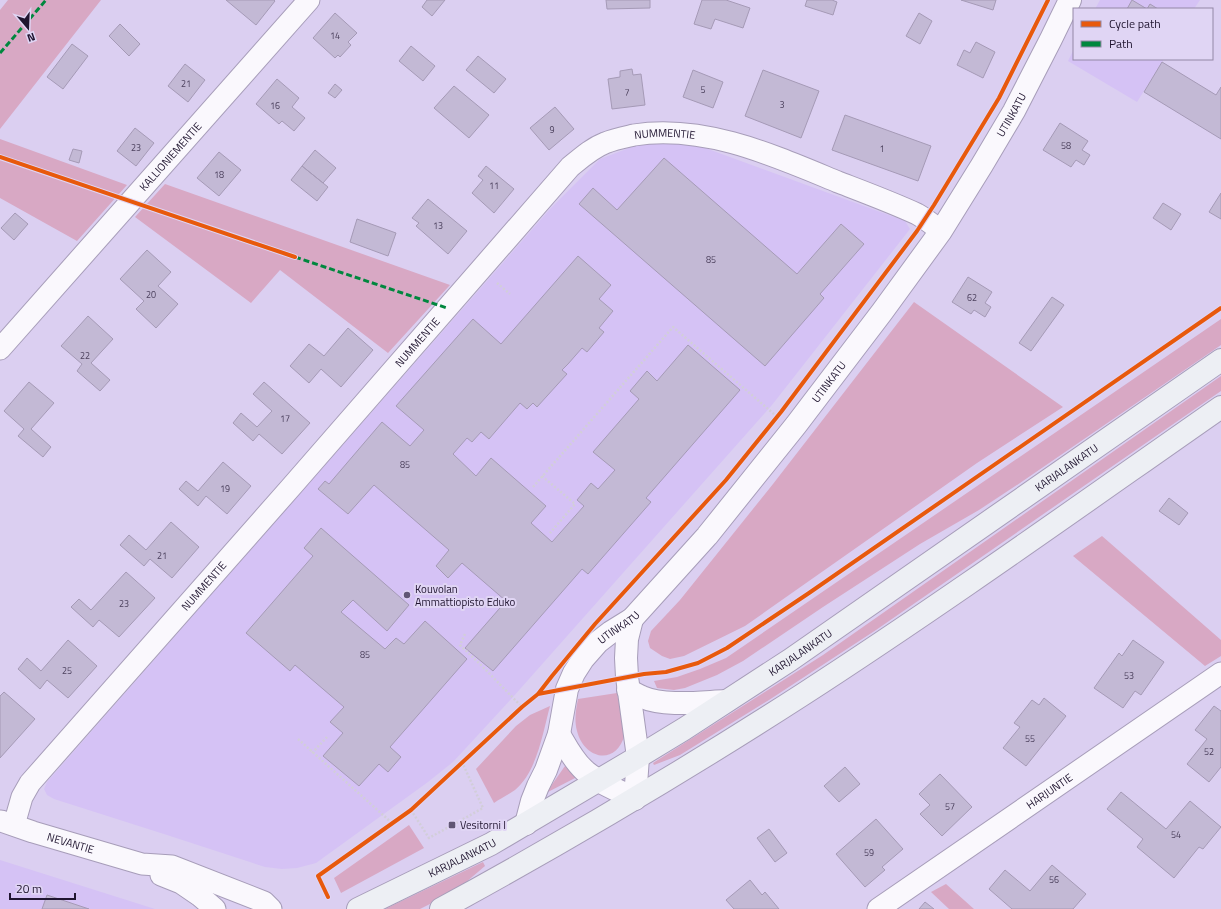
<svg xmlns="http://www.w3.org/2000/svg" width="1221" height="909" font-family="'Titillium Web',sans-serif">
	<rect width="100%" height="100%" fill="#dbcff1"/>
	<path fill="#d5c2f5" d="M1100,0H1200L1194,9H1095Z
		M1074,49V59H1164L1137,102L1068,61Z
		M666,143L697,145L905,221L910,229L772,405L513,697L453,762L428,782L316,863L297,868L282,869L265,867L167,835L54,799L47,795L44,789L47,782L551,208L600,159L637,145Z
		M0,860L155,909H0Z"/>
	<path fill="#d8a8c4" d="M8,0H101L0,129V10Z
		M0,139L127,185L77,241L0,198Z
		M165,184L450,285L388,353L280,270L251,303L135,217Z
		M914,302L1063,407L977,463L745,626L684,656L670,659L662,656L650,648L648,641L651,631L680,600L773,484Z
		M1221,319V345L1020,483L979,510L920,544L823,607L743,661L717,675L685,688L674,690L657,688L654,681L677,677L700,669L726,658Z
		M1221,376V391L876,630L769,700L680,755L654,765L653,763L823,655Z
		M1102,536L1221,640V656L1205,666L1073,556Z
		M617,693L625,734C616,767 584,759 577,731C574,720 576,709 578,699Z
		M550,706C543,732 537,772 515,790C508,795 500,799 494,803L476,769L516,726L530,715Z
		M565,766L577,777L546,793Z
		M409,825L424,848L341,893L334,878Z
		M483,862L485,866L465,883L436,901L420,909H385Z
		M946,884L974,909H949L931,892Z"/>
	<path fill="#c3b9d5" stroke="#a59ab6" d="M226,0H274L275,1L256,25Z
		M427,0H445L432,16L422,7Z
		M606,0H650V8L607,9Z
		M702,0H726L750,8L743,28L715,19L711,29L694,24Z
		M807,0H832L837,2L833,15L805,6Z
		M961,0H996L993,10Z
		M1132,0L1147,9L1150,4L1158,9H1127Z
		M335,13L357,33L348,42L351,45L340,57L338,55L335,58L313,38Z
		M919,13L932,21L920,44L906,36Z
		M120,24L140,44L129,56L109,36Z
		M976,42L995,52L983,78L957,65L964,50L970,53Z
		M72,44L88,56L63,89L47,77Z
		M411,46L435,66L423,81L399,61Z
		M478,56L506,79L494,93L466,70Z
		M1162,62L1216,95L1221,87V139L1144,92Z
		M185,64L205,80L188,102L168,86Z
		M632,69L633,75L641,74L645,105L612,109L608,79L620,77V71Z
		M693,70L723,82L713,108L683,97Z
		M763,70L819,91L801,138L745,116Z
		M277,79L299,98L292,107L305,118L294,131L282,121L279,124L256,104Z
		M335,84L342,90L335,98L328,93Z
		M454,86L489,115L469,138L434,108Z
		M555,107L574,129L549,150L530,128Z
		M845,115L931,146L918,181L832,150Z
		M1060,123L1088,141L1082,150L1090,155L1084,165L1076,160L1071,167L1043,150Z
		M135,128L154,143L136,166L117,151Z
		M73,149L82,151L79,163L69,160Z
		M315,150L336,168L323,183L302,166Z
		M219,152L241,170L219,196L197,178Z
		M664,158L797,274L841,224L864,244L820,294L824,298L765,366L579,204L593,188L617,210Z
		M302,166L328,187L317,201L291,180Z
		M486,166L514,189L494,213L472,193L483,180L478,176Z
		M1221,193V219L1209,212Z
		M428,199L467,231L448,254L416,226L419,223L412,218Z
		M1163,203L1181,214L1171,230L1153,218Z
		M15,213L28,224L14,240L1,228Z
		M357,219L396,233L388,256L350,242Z
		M147,250L171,272L158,286L178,304L156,328L136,309L144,301L120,279Z
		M578,256L611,285L599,299L613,311L599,328L604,332L587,352L582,348L568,364L562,370L567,374L537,407L533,403L527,409L520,403L489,439L481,432L472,442L467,438L453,454L476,476L491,458L546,506L531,523L552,542L584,506L577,500L591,483L598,489L615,470L593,452L639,399L630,391L647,371L657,381L688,345L740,390L646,498L651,502L588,574L582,569L493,671L465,648L506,601L462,563L448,578L436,566L449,550L374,485L348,514L318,489L325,481L329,484L382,422L410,446L424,430L396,406L473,319L501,344Z
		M968,277L992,292L985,303L991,307L985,317L974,310L971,314L952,302Z
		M1052,297L1064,305L1031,351L1019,343Z
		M88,316L113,339L91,363L110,380L100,391L77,371L82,364L61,346Z
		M348,328L373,350L341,387L321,369L309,383L290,366L309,344L324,356Z
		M29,382L54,403L31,429L51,447L43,457L18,436L24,429L4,411Z
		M264,382L310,423L282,454L259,434L253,441L233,423L241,413L257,427L272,411L253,394Z
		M223,462L251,486L227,514L206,496L198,506L179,489L186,481L198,491Z
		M1169,498L1188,513L1179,525L1159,511Z
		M171,522L199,547L172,578L150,559L144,566L120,545L129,535L146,550Z
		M321,528L409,605L387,631L353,600L341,612L385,649L396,638L404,644L425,621L467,659L390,747L401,757L388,772L379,764L359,786L323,756L343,733L330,722L344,707L295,665L290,671L246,633L313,556L304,548Z
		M126,572L155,598L119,637L99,620L93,627L71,607L79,599L91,610Z
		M68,640L97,666L68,698L47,680L40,689L18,669L27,658L41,671Z
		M1133,640L1164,662L1141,695L1135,691L1123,708L1094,688L1119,653L1122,656Z
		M4,692L35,719L0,758V696Z
		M1044,698L1066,716L1026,766L1003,748L1020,727L1014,723L1032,700L1039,705Z
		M1214,706L1221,711V767L1209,782L1187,764L1207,739L1195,730Z
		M845,767L860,784L839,802L824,786Z
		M940,774L972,807L942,836L920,814L930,805L919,794Z
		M1121,792L1166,829L1190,801L1221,827L1203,849L1199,847L1174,878L1137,847L1143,839L1107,809Z
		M876,819L903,849L882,867L885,870L865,887L836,854Z
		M769,829L787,853L775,862L757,838Z
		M1052,865L1086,894L1073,909H1012L989,889L1005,870L1030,891Z
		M750,880L762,895L765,892L779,909H734L726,900Z
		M47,895L89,909H42Z
		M925,902L934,909H919Z"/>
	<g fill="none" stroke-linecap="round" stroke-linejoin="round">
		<defs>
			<g id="minor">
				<path id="s1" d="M0,349L309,0"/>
				<path id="s2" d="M1,821L33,832L142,864L172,866L264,902L271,909"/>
				<path id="s3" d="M14,825L22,797L30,783L292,486L570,167C581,158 592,148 605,143C614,139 625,137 634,135C705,124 775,156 838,182C864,192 891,202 917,214C926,219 933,225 941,231"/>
				<path d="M161,875L181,883L200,896L215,909"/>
				<path id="s4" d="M878,909L1221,673"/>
			</g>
			<g id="tertiary">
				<path d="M628,690C633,692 637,695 642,697C665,707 701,702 726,701"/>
				<path d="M559,734C566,746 573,760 584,770C598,783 618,790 635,799L638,757L627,677L626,658L627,639L632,619"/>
				<path id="s5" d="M526,824L532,801L538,786L546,770L559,734L567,689L574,673L583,659L598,642L611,632L632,619L707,536L796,425L882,312L941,231L982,165L1014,111L1051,39L1070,0"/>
			</g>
			<g id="secondary">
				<path id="s6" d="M358,909L491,844L638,757L684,729L790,660L1221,360"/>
				<path d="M441,909C564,842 684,771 802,695C944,603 1082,504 1221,407"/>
			</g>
		</defs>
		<use href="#minor" stroke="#a79db9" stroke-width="23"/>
		<use href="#tertiary" stroke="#a79db9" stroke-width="24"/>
		<use href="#secondary" stroke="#a79db9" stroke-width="24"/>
		<path stroke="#d2ced9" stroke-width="2.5" stroke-dasharray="2 2" stroke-linecap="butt" d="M0,157L109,193
			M154,208L295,257
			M497,283L510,294
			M542,476L575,504L550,533
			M533,487L673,327L775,415
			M465,634L460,645L482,666L522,707
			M298,739L392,823
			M312,753L327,737
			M411,810L429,838L483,808L462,762"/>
		<use href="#minor" stroke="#faf8fd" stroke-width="21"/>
		<use href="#tertiary" stroke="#faf8fd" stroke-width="22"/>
		<use href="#secondary" stroke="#edeff4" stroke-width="22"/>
		<path stroke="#00873e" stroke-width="3" stroke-dasharray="6 3" stroke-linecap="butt" d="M0,53L46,0
			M295,257L447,308"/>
		<defs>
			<path id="cycleway" d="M0,157L295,257
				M538,694L644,674L666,672L698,663L727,648L809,593L1221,308
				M328,897L318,876L411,810L522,707L538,694L552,676L595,624L726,480L781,412L917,231L934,205L999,98L1048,0"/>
		</defs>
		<use href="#cycleway" stroke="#e0d5f4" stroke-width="6"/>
		<use href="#cycleway" stroke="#e8590c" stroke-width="4"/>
	</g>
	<g fill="#615674" stroke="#e0d5f4" stroke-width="1.5">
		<circle cx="407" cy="595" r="4"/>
		<rect x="448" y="821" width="8" height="8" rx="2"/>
	</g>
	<g text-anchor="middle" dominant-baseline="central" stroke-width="4" stroke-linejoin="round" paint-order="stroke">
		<g font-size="9" fill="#4b405c">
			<text x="335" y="35">14</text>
			<text x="186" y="83">21</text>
			<text x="703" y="89">5</text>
			<text x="627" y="92">7</text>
			<text x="782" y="104">3</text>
			<text x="275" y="105">16</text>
			<text x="552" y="129">9</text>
			<text x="1066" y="145">58</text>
			<text x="136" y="147">23</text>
			<text x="882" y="148">1</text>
			<text x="219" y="174">18</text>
			<text x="494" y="185">11</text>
			<text x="438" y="225">13</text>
			<text x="711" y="259">85</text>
			<text x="151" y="294">20</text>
			<text x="972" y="297">62</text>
			<text x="85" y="355">22</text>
			<text x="285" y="418">17</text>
			<text x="405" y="464">85</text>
			<text x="225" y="488">19</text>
			<text x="162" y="555">21</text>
			<text x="124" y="603">23</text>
			<text x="365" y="654">85</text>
			<text x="67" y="670">25</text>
			<text x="1129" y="675">53</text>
			<text x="1030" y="738">55</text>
			<text x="1209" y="751">52</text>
			<text x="950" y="806">57</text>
			<text x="1176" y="834">54</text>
			<text x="869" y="852">59</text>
			<text x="1054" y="879">56</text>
		</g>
		<g font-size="11" fill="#201530" stroke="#e0d5f4">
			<text stroke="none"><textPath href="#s5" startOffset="872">UTINKATU</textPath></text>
			<text stroke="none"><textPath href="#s3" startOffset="968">NUMMENTIE</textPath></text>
			<text stroke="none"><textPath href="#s1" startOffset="257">KALLIONIEMENTIE</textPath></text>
			<text stroke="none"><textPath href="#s3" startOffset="632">NUMMENTIE</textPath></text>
			<text stroke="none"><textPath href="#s5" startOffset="548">UTINKATU</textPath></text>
			<text stroke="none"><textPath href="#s6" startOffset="836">KARJALANKATU</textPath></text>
			<text stroke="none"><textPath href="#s3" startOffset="308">NUMMENTIE</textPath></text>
			<text stroke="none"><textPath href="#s5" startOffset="224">UTINKATU</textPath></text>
			<text stroke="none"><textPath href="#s6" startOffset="512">KARJALANKATU</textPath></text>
			<text stroke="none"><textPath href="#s4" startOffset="208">HARJUNTIE</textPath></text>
			<text stroke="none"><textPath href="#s2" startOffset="73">NEVANTIE</textPath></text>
			<text stroke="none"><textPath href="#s6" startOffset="116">KARJALANKATU</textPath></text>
		</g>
		<g font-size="11" fill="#201530" stroke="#e0d5f4" text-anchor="start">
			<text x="415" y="589">Kouvolan<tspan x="415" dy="13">Ammattiopisto Eduko</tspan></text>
			<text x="460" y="825">Vesitorni I</text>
		</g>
	</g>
	<rect x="1073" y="8" width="140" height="52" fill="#e0d5f4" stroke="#9388a6"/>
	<rect x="1081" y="21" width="20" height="6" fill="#e8590c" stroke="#9388a6"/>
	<text x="1109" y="28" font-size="12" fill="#201530">Cycle path</text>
	<rect x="1081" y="41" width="20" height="6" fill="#00873e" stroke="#9388a6"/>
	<text x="1109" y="48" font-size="12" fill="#201530">Path</text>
	<g transform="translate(28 28) rotate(161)" stroke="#e0d5f4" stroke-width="3" paint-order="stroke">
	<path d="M0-3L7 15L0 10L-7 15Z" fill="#201530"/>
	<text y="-6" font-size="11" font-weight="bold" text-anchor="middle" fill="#201530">N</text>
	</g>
	<path d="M10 893v6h65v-6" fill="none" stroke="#201530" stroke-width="2"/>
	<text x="16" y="893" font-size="12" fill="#201530" stroke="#e0d5f4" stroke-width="3" paint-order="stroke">20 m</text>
</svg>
